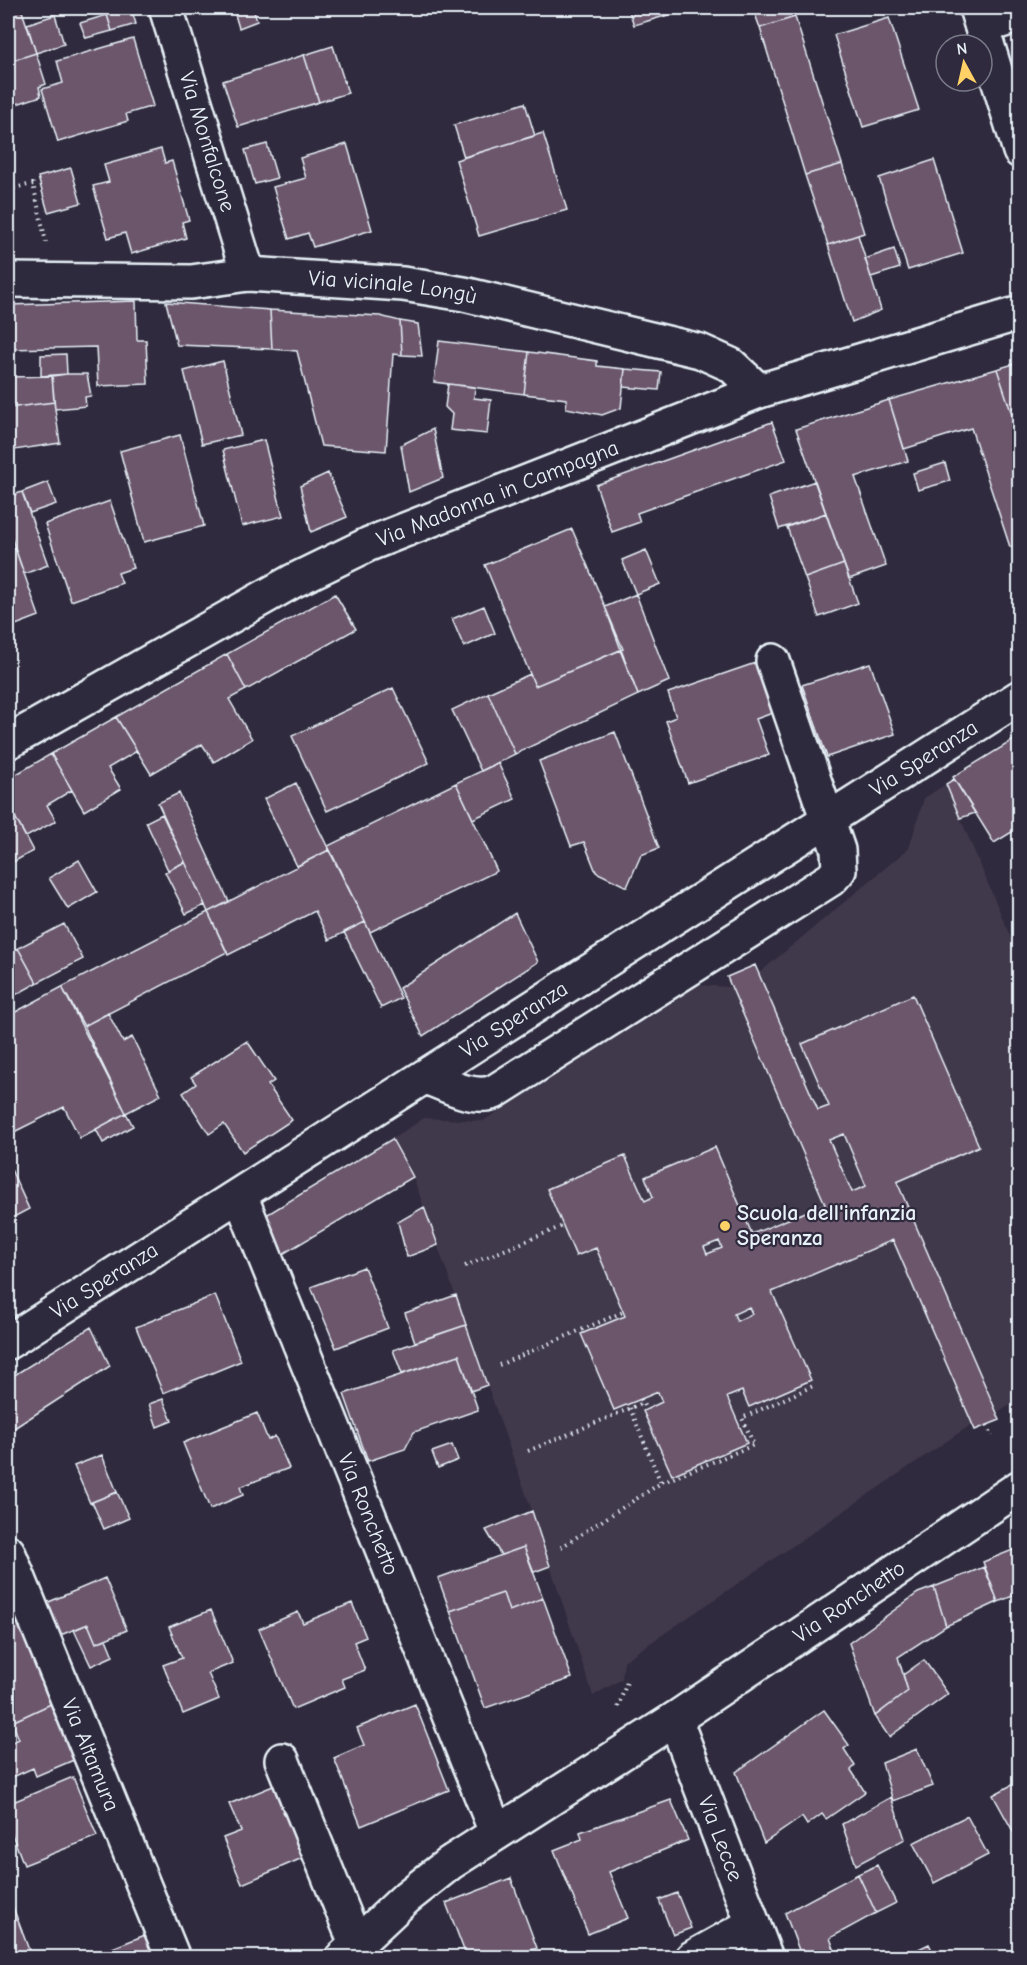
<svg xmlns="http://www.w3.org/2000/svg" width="1027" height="1965" font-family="'Comic Neue',sans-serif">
	<rect width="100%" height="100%" fill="#2f2a3d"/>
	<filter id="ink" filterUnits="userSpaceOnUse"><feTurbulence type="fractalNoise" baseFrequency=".0167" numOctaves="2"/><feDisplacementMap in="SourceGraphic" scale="12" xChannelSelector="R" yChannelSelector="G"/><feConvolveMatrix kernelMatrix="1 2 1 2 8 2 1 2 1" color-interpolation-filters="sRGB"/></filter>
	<g filter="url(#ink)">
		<path fill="#41374b" d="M946,784L1019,957V1401L997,1412L1000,1420L975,1430L972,1424L624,1661L622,1679L593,1696L532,1511L413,1177L392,1139L424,1118L483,1121L697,985L731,987L727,977L755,965L759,973L909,848L924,798Z"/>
		<path fill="#6c566c" stroke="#e8f1f8" stroke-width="1.5" fill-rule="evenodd" d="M8,8H21L36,53L8,62Z
			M105,8H131L136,24L112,31Z
			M233,8H253L257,21L239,28Z
			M628,8H692L634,25Z
			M753,8H792L795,17L760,28Z
			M55,15L64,44L36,53L27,24Z
			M107,15L112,31L86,38L80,23Z
			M795,17L842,164L805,175L760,28Z
			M889,18L919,110L863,127L834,35Z
			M133,39L153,106L126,114L128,121L58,142L42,89L63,83L57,61Z
			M333,46L348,93L319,102L304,55Z
			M36,53L46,84L39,87L41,96L8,107V62Z
			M304,55L319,102L238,127L223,81Z
			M525,103L535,136L464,157L454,125Z
			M543,133L567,210L479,236L456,160Z
			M267,144L277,178L255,184L245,150Z
			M347,144L372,230L313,247L308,233L289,239L273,187L306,178L300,158Z
			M161,149L165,163L172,161L189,220L182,222L186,238L131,254L125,233L108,238L93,186L109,182L104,165Z
			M934,160L963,253L908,270L879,178Z
			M842,164L864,233L828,245L805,175Z
			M71,168L81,203L48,212L38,177Z
			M858,235L881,310L852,322L828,245Z
			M894,249L900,268L871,277L865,259Z
			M136,301L137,340H146L148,384L98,386L96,347L9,349L8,305Z
			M166,302L270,310L272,349L177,345Z
			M270,310L380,316L400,321L402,355L393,354L386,451L321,446L297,351L272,349Z
			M400,321L418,324L422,356L402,355Z
			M439,341L529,352L524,394L434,382Z
			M529,352L597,361V366L625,369L621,408L602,415L566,408L567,399L524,394Z
			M66,354L67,374L41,376V355Z
			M223,361L241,435L202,444L184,371Z
			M1020,362V436H1019L997,369Z
			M625,369L661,372L659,390L623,387Z
			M997,369L1020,439V544L1010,547L971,428L904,449L889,400Z
			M67,374H87L91,396L85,397L86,406L55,409L52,376Z
			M52,376L54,402L8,408V377Z
			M448,384L475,387L474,398L491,400L487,434L450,430L452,414L445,407Z
			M889,400L908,461L855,477L886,566L849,579L796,429Z
			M54,402L60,443L8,451V408Z
			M772,422L786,460L637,513L640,522L612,532L596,485Z
			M433,429L443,478L409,492L401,445Z
			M180,435L204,526L144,542L120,451Z
			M264,440L283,516L242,526L223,450Z
			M945,463L950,481L918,490L913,473Z
			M328,473L347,517L311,532L300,486Z
			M815,481L826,513L779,529L769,497Z
			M48,482L56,504L30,513L22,492Z
			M22,492L48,565L24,574L8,528V497Z
			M110,501L133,568L118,573L122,583L71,601L45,524Z
			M826,513L844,564L805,578L787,527Z
			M8,528L39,616L8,628Z
			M572,529L623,649L535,686L485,565Z
			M646,550L660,584L636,594L622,560Z
			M844,564L858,603L819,617L805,578Z
			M335,594L356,629L246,690L227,654Z
			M636,594L669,681L638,695L605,607Z
			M484,606L495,633L464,647L452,619Z
			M620,650L638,695L515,754L488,693L530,674L535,686Z
			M227,654L246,690L229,699L252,739L214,762L202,744L151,774L116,717Z
			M764,660L781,710L756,719L769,755L688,783L666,721L676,717L668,693Z
			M870,663L895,734L827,757L802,685Z
			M393,688L429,763L327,811L292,736Z
			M488,693L515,754L481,771L452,710Z
			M116,717L137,751L108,768L121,789L84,811L51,754Z
			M615,732L659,848L641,855L627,887L596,872L584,842L571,846L539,761Z
			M1020,736V827L994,843L953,777Z
			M51,754L72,790L47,805L56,821L26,837L8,804V779Z
			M498,763L515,799L473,819L456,783Z
			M954,779L975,813L960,818L946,784Z
			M296,783L329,850L297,866L264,799Z
			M456,783L497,871L370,932L328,846Z
			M179,793L229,902L208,912L158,803Z
			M8,804L33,851L8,865Z
			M162,814L185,862L168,870L146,822Z
			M329,850L365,922L329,940L315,911L228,955L208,912Z
			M79,860L97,892L68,909L49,878Z
			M185,862L205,905L186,914L165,872Z
			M208,912L227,952L84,1026L62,987Z
			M515,913L538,962L423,1036L399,988Z
			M365,922L401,998L381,1008L344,932Z
			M64,924L83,959L37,983L18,948Z
			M18,948L37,983L8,999V953Z
			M755,965L818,1110L829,1106L802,1044L913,995L979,1146L897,1182L1000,1420L975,1430L893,1240L772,1292L811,1380L749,1407L742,1391L727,1397L747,1443L672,1475L643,1411L662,1402L658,1392L614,1410L581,1334L625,1316L596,1248L576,1256L547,1189L625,1156L645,1201L653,1197L645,1177L715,1147L752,1234L825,1204L727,977ZM844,1134L866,1186L852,1192L829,1140ZM719,1241L722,1248L707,1254L704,1247ZM749,1307L752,1314L737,1321L734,1314Z
			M62,987L126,1113L80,1138L64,1107L8,1135V1016Z
			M108,1013L123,1042L132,1037L161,1095L126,1113L84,1026Z
			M247,1041L274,1081L268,1085L292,1120L243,1152L224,1124L209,1134L183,1093L196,1084L191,1077Z
			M126,1113L133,1126L103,1143L96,1129Z
			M392,1139L413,1177L276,1258L258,1220Z
			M8,1163L29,1209L8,1220Z
			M424,1207L438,1245L407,1257L398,1222Z
			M364,1267L388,1328L336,1348L311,1287Z
			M215,1295L241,1361L163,1393L136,1327Z
			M456,1295L466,1325L415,1342L405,1313Z
			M466,1325L487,1385L471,1391L459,1355L402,1374L393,1350Z
			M91,1327L110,1366L8,1432V1379Z
			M459,1355L478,1410L414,1432L405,1449L368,1461L344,1394Z
			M163,1399L172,1421L157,1427L149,1404Z
			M257,1413L268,1440L275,1436L289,1468L240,1487L243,1495L210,1509L183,1443Z
			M452,1445L458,1460L438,1468L432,1452Z
			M102,1455L117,1492L90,1503L74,1466Z
			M117,1492L129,1518L104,1529L92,1502Z
			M532,1511L550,1566L534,1572L524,1547L501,1555L486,1530Z
			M524,1547L543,1598L509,1611L503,1593L450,1611L438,1578Z
			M1020,1547V1593L998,1602L983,1562Z
			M984,1567L998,1602L946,1626L934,1587Z
			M105,1578L127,1630L96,1643L88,1624L58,1636L44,1604Z
			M934,1587L946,1626L898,1657L908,1691L875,1716L849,1643L918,1593Z
			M503,1593L509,1611L543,1598L572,1678L485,1708L450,1611Z
			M8,1596L53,1703L12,1722L8,1712Z
			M352,1603L366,1637L354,1642L365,1670L342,1679L345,1687L293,1709L259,1629L298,1612L303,1623Z
			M211,1610L233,1663L208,1673L219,1699L183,1714L163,1665L182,1658L169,1627Z
			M88,1624L96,1643L106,1639L113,1656L91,1666L74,1630Z
			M924,1660L948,1694L889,1737L875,1716L908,1691L903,1675Z
			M53,1703L76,1759L36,1776L33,1768L8,1779V1744L19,1739L12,1722Z
			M415,1704L449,1790L361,1826L334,1758L364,1745L357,1728Z
			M824,1710L849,1745L844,1749L855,1766L851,1770L865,1792L826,1819L822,1814L807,1825L802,1817L764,1843L736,1772Z
			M917,1749L933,1786L893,1801L882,1763Z
			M73,1777L97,1836L24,1865L8,1824V1804Z
			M1017,1782L1020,1788V1844L993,1795Z
			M278,1784L307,1856L242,1884L223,1838L241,1831L229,1804Z
			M891,1797L905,1839L856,1865L842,1824Z
			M671,1800L688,1840L609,1872L628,1918L588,1934L554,1850L582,1839L580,1832Z
			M967,1816L988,1855L934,1883L913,1843Z
			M877,1865L896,1903L876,1913L858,1874Z
			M858,1874L876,1913L830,1938L836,1954L829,1958H802L785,1913Z
			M511,1878L537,1948L510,1958H467L446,1903Z
			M1020,1892V1913L1012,1896Z
			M677,1893L691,1928L673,1935L659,1900Z
			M8,1894L32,1958H8Z
			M150,1933L159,1958H96L95,1955Z
			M929,1944L936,1958H900Z"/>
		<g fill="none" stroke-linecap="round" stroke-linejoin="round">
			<defs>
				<g id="minor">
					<path id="s1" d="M166,8L248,274"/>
					<path d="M976,8L1020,151"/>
					<path d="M982,27L1020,15"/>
					<path id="s2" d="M8,280L191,282L248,274L403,284L464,294L700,351L731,365L759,391"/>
					<path id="s3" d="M8,742L293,581L369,544L759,391L1020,313"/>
					<path d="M426,1077C447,1085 473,1100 494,1092L831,879L839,870L838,850L773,661"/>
					<path id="s4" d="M240,1195L496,1832"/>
					<path id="s5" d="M8,1342L1020,697"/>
					<path id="s6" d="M8,1552L173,1958"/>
					<path id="s7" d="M675,1719L766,1958"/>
					<path d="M282,1760L356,1944"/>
					<path id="s8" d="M342,1958L407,1897L450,1863L675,1719L1020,1487"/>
					<path d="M692,1958L753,1924"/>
				</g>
			</defs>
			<use href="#minor" stroke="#e8f1f8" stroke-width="38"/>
			<path stroke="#e8f1f8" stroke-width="4" stroke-dasharray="1.5 4.5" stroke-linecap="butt" d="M8,189L33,184L46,242
				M465,1266L563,1226
				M499,1365L623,1312
				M641,1399L646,1410
				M630,1408L661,1483
				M987,1425L992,1436
				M528,1451L643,1403
				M561,1547L661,1483L754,1445L742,1418L813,1386
				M618,1707L627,1682"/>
			<use href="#minor" stroke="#2f2a3d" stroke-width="33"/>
		</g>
	</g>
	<circle fill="#ffd166" stroke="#2f2a3d" stroke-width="2" cx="725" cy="1226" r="6"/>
	<g text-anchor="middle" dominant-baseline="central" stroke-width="4.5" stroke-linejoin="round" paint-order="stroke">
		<g font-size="22" fill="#e8f1f8" stroke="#2f2a3d">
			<text stroke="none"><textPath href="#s1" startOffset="140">Via Monfalcone</textPath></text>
			<text stroke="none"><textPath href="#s2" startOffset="386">Via vicinale Longù</textPath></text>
			<text stroke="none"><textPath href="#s3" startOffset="550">Via Madonna in Campagna</textPath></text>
			<text stroke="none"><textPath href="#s5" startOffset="1086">Via Speranza</textPath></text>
			<text stroke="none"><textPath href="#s5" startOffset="600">Via Speranza</textPath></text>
			<text stroke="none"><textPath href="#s5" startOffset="114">Via Speranza</textPath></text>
			<text stroke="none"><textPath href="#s4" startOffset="344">Via Ronchetto</textPath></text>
			<text stroke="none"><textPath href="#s8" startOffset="621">Via Ronchetto</textPath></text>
			<text stroke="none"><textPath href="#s6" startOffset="219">Via Altamura</textPath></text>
			<text stroke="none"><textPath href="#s7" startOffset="128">Via Lecce</textPath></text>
		</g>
		<g font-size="22" font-weight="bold" fill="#e8f1f8" stroke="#2f2a3d" text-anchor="start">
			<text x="737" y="1213">Scuola dell'infanzia<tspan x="737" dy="25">Speranza</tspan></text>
		</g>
	</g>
	<rect width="1027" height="1965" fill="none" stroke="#2f2a3d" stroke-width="30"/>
	<rect x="15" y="15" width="997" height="1935" fill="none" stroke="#e8f1f8" stroke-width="2" filter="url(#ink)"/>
	<g transform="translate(964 63) rotate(352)"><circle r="28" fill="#2f2a3d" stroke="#797a88" stroke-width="1.5"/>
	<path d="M0-4.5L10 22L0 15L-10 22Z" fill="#ffd166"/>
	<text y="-9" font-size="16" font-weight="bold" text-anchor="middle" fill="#e8f1f8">N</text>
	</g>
</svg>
